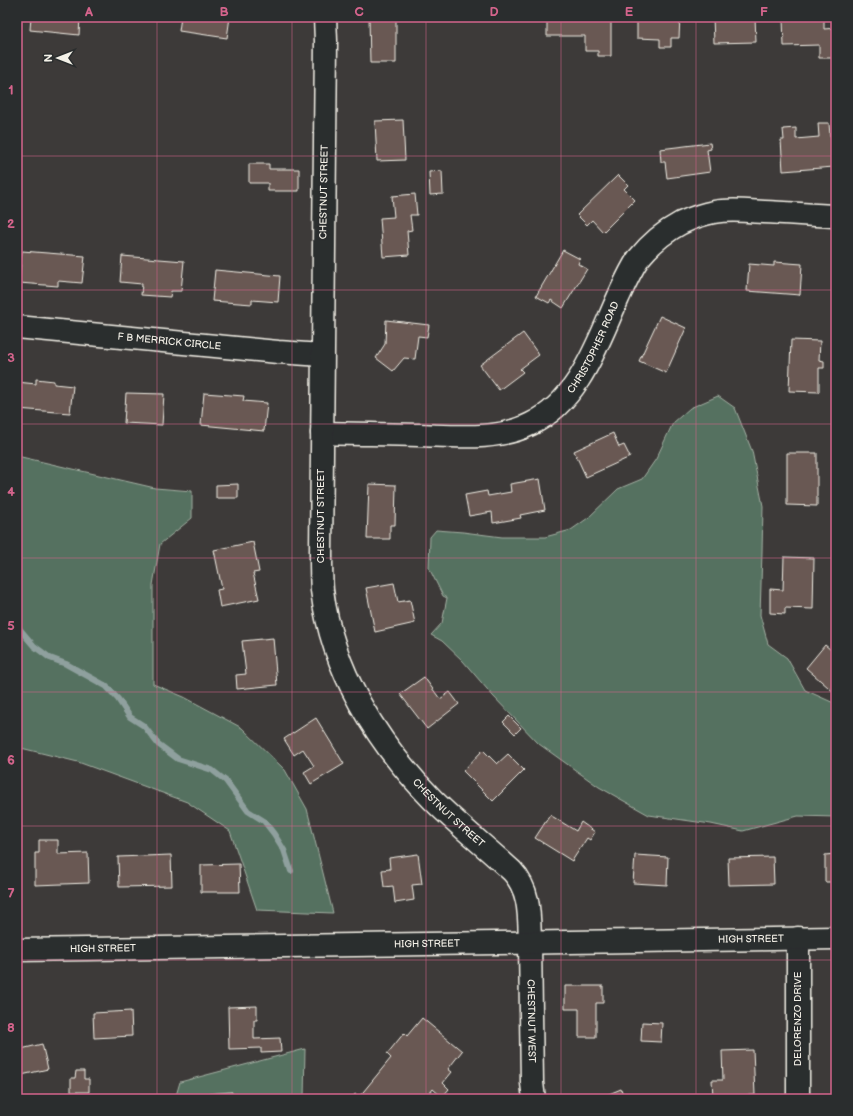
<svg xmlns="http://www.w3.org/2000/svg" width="853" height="1116" font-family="'Balsamiq Sans',sans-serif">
	<rect width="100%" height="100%" fill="#3d3a39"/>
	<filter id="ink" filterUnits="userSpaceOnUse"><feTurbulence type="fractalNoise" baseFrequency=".025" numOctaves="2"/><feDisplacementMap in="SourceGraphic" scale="8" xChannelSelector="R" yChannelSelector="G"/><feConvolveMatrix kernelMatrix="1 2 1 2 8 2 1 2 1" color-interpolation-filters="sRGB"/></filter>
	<g filter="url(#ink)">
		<path fill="#557160" stroke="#a4b1a4" d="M718,396L735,408L752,451L763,506L762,552L760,615L768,644L787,658L805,690L836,704V817L798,816L743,831L711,824L649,815L599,787L539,744L493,696L463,661L442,641L431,635L442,623L447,598L443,596L429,568L430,537L436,530L463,532L502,537H545L571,530L588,518L618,489L642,479L656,459L673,423L690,408Z
			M17,456L155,488L192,491V518L160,544L153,585V684L184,697L242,728L285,770L307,809L333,913L257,910L230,831L187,802L78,762L17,747Z
			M305,1049L304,1099H175L180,1082Z"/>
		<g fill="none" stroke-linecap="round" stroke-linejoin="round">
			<path stroke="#8fa09e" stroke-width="6" d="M17,626L34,646L50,658L66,664L106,686L118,699L130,717L144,726L158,744L178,759L212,770L226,781L248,811L264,821L274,834L284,850L291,871"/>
		</g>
		<path fill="#695853" stroke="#f4f1e8" d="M31,17H80L79,35L30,30Z
			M181,17H230L227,38L179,31Z
			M369,17H396V63H370Z
			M547,17H588V21H598V17H611V56H598V51H585V36H547Z
			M637,17H680L679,38H671V47H660V39L637,38Z
			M713,17H755L756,42L714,43Z
			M802,17H824V29L836,28V58H819V45L784,46L783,19L802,18Z
			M403,120L405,160L377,161L375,121Z
			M818,123H829L830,136H832L834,167L783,171L781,140H784L783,129L796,128V139L819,137Z
			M710,143L711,149L707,150L710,172L667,178L665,162H661L660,149Z
			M249,164H269V169H299V191H268V183H249Z
			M442,171L443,194L430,195L429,172Z
			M618,175L628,185L624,189L635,200L603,232L592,220L587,225L577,215Z
			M415,194L417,215H410L412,230L407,231L409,255L383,257L380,218L394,217L392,196Z
			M563,250L580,259L578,264L587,269L563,308L551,300L549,303L536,296Z
			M22,251L85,256L82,283L58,281V286L19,283Z
			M122,256L184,261L181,291H171L170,297L141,295L142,284L120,282Z
			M774,262L802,264L800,295L747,291L749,264L774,266Z
			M215,270L280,276L278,302L252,300V304L212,301Z
			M660,316L686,328L666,373L639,361Z
			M386,320L429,325L427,337L418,336L415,359L404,358L393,371L376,358L385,344Z
			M523,333L539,355L520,369L523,372L499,390L480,365Z
			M791,340L820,341L819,360L824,361V368H819V392L789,391Z
			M36,379L54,381V384L73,386L70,413L17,409V382L36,384Z
			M126,393L164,394L162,425L124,423Z
			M204,393L244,396L243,401L267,403L264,431L201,425Z
			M613,433L619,447L624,445L630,457L586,477L574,451Z
			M787,453H817V506L787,505Z
			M540,479L545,510L520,515L521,518L493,523L492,512L469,516L465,495L487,491L488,496L511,492L510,484Z
			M238,484V498H216V485Z
			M369,484L396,485L395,525H390V539H367Z
			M253,542L259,572L253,573L259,599L220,607L217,590L222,589L214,550Z
			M784,557L814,558L813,609L785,608V614L770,613V589L783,590Z
			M394,583L398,602L410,600L415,623L375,632L366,588Z
			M273,638L277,685L237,689L236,675L246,674L242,641Z
			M825,645L836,654V694L806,668Z
			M424,677L440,699L450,692L459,704L427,729L400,694Z
			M509,716L521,728L515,734L503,722Z
			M316,718L344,764L311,784L304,772L314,766L303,749L294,755L284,739Z
			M483,750L497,764L508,754L524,770L493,801L463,771Z
			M550,815L576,831L581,822L595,832L590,840L587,838L572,861L535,838Z
			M39,840H58V854L88,853L89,883L35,885V853H39Z
			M418,854L422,884L412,885L414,900L395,903L393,886L384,887L382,870L390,869L389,858Z
			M836,854V882H825V855Z
			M171,855L172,886L119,887L118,857Z
			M635,855L668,857L667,885L633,883Z
			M773,857L774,884L729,885L728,858Z
			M239,864L240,892H201V865Z
			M565,986H603V1003H596V1037H579V1009H565Z
			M257,1006V1020H254V1039L280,1038L281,1052L261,1053V1048L229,1049L228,1007Z
			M131,1011L132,1036L94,1038L93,1013Z
			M422,1018L462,1051L448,1069L452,1072L443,1083L449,1089L442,1097L433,1089L425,1099H351L355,1094L359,1097L391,1058L387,1054L404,1033L407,1036Z
			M642,1022L662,1023L661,1042L641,1041Z
			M42,1044L48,1069L17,1076V1050Z
			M753,1050L755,1095L713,1097L712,1080H723L722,1051Z
			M76,1071H84V1079H89V1092H71V1078H75Z
			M621,1089L625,1099H597Z
			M232,1092V1099H205V1094Z"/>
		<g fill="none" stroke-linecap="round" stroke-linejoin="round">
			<defs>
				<g id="street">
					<path id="s1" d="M17,327L278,352L322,355"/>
					<path id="s2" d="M322,433C354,434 387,434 419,435C455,436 497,441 531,424C579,401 597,344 618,298C624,285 630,271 638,259C650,244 664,232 681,223C692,218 702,214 714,212C730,209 747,211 764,212C788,213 812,215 836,216"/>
					<path id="s3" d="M530,943L532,1083L534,1099"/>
					<path d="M798,1099V938"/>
				</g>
				<g id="secondary">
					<path id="s4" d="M325,17L326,41L321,554C321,566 321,578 322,590C332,671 377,743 433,800C458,825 486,847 512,871C531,891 529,917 530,943"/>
					<path id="s5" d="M17,950L836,938"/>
				</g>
			</defs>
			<use href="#street" stroke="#f4f1e8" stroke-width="25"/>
			<use href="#secondary" stroke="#f4f1e8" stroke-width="25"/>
			<use href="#street" stroke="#2a2d2e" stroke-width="22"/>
			<use href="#secondary" stroke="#2a2d2e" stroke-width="22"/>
		</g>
	</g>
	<path fill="none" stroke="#d4648c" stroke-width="1" stroke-opacity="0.55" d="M157,17V1099M292,17V1099M426,17V1099M561,17V1099M696,17V1099M17,156H836M17,290H836M17,424H836M17,558H836M17,692H836M17,826H836M17,960H836"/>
	<g text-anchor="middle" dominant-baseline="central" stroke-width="4" stroke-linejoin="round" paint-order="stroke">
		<g font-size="10" fill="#f4f1e8" stroke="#2a2d2e">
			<text transform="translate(324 192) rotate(-89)">CHESTNUT STREET</text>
			<text stroke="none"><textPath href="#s1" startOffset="153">F B MERRICK CIRCLE</textPath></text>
			<text stroke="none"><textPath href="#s2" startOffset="312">CHRISTOPHER ROAD</textPath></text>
			<text transform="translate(321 516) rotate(-90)">CHESTNUT STREET</text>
			<text stroke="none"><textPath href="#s4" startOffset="835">CHESTNUT STREET</textPath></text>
			<text stroke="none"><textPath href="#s5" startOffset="734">HIGH STREET</textPath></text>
			<text stroke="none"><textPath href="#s5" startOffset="410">HIGH STREET</textPath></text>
			<text stroke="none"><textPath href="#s5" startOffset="86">HIGH STREET</textPath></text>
			<text transform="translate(798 1019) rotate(-90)">DELORENZO DRIVE</text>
			<text stroke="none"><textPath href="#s3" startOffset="78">CHESTNUT WEST</textPath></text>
		</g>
	</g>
	<rect width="853" height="1116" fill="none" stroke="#2a2d2e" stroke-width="44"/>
	<g transform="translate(58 58) rotate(270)" stroke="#2a2d2e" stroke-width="3" paint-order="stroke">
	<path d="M0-3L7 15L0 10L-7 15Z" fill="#f4f1e8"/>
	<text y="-6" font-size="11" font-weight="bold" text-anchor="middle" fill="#f4f1e8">N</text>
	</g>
	<rect x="22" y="22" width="809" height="1072" fill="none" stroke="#d4648c" stroke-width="1.5"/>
	<g font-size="13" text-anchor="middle" font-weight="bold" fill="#d4648c">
		<text x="89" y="16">A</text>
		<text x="224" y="16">B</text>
		<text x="359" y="16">C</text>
		<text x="494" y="16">D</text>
		<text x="629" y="16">E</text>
		<text x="764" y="16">F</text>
		<text x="11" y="94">1</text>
		<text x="11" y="228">2</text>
		<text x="11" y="362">3</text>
		<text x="11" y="496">4</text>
		<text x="11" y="630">5</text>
		<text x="11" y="764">6</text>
		<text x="11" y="898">7</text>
		<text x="11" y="1032">8</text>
	</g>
</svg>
